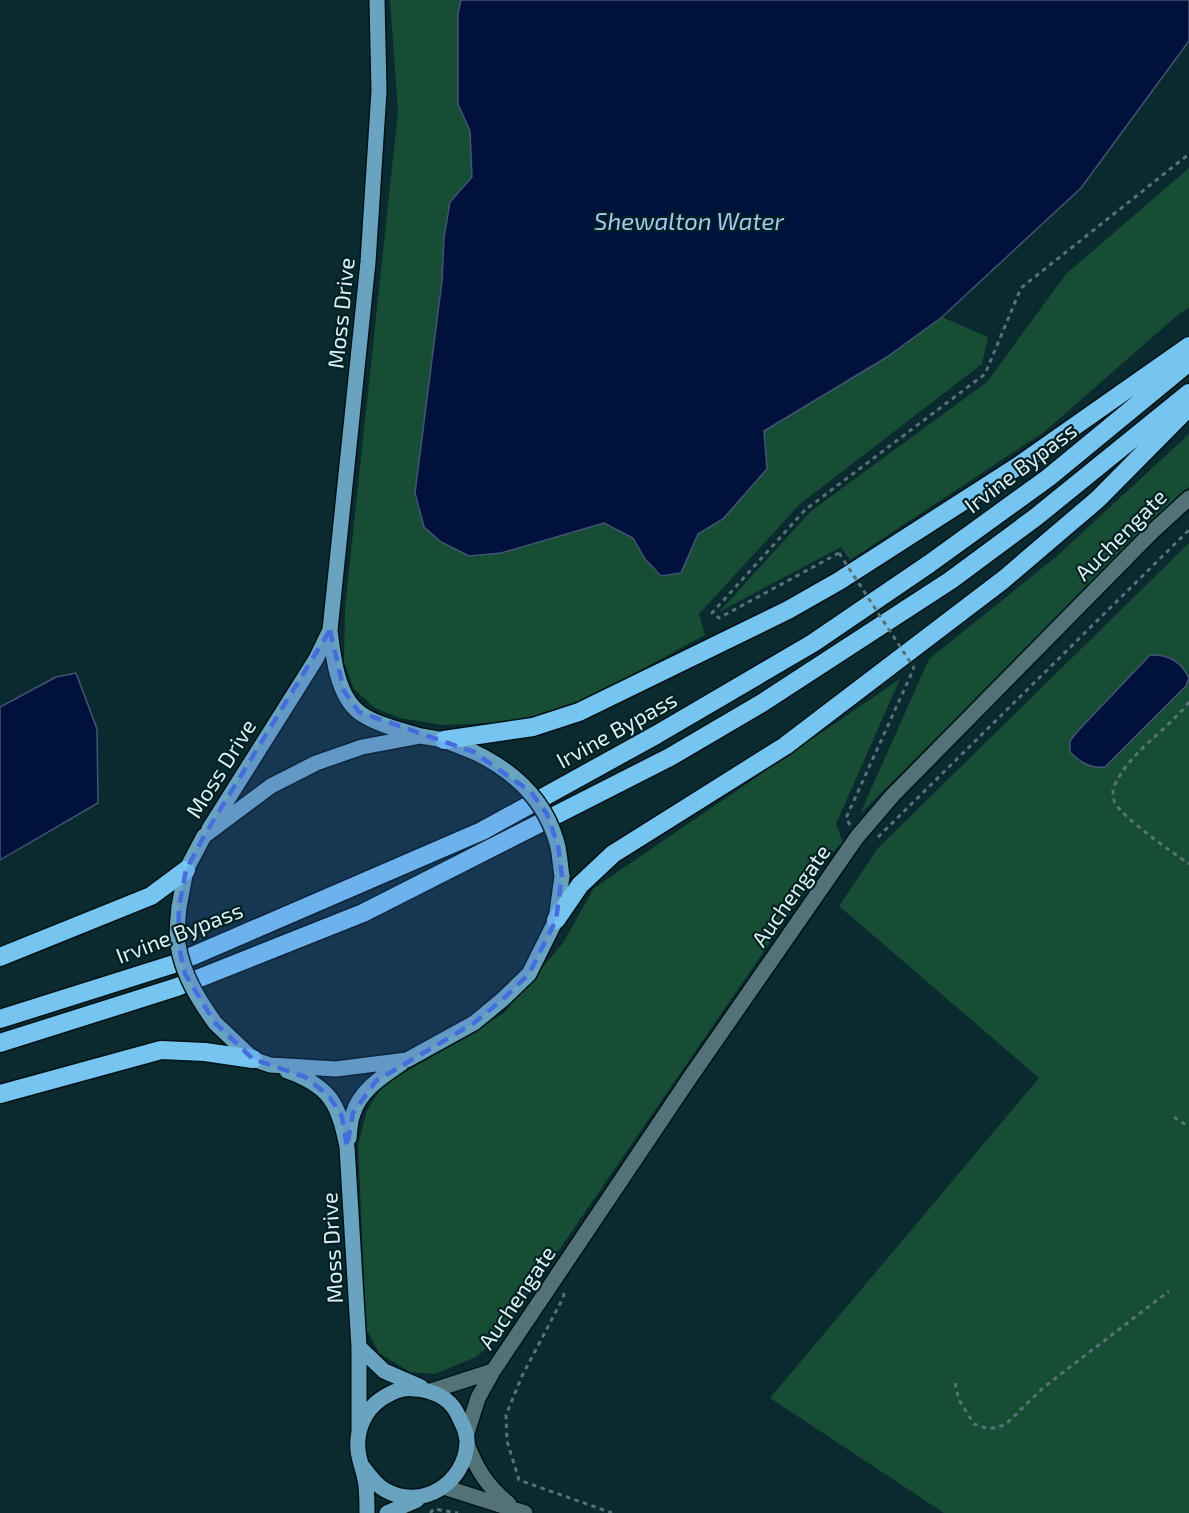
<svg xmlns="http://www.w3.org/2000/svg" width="1189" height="1513" font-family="'Exo 2',sans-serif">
	<rect width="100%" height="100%" fill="#0a2a2f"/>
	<path fill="#164d34" d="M390,0H461L458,14V104L470,131L472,178L450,202L444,238L442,281L470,556L501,553L604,523L633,538L645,559L681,573L698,534L723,519L763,431L887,357L942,317L988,337L982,364L800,504L699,614L705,635L571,708L517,722L443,725L400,718L375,708L354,689L344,662L345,608L398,111Z
		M1189,168V308L1180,313L1044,432L850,560L841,547L719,612L811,511L987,382L1066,274Z
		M1189,434V487L860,814L929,659L1057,556Z
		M1189,543V1513H944L770,1398L1039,1078L839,906L878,848Z
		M900,679L836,824L843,842L830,855L498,1339L476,1357L435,1374L410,1372L379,1353L366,1328L358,1145L367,1110L383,1085L504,1013L563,943L594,888Z"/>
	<path fill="#00113c" stroke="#435473" stroke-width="1.5" d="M461,0H1189V41L1081,188L942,317L887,357L764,431L767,469L723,519L698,534L681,573L661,576L645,559L633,538L604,523L501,553L469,556L441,542L424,527L415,493L442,281L444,238L450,202L472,177L470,131L458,104V14Z
		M1150,655C1168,654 1181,661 1189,678L1186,686L1105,767C1090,769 1080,762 1070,752V741L1076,733Z
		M76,673L97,729L98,803L0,860V707L56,677Z"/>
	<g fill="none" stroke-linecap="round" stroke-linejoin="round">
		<defs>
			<path id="minor" d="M431,1391L493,1371
				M466,1436L478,1398L493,1371L689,1079L857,837L893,795L1152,532L1189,498
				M467,1444C477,1470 487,1486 509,1504
				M444,1487L525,1513"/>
			<path id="major" d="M377,0L379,91L368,262L330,630C333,656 337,696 360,713C377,725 401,730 421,736
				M209,829L316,659L330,630
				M179,907L186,870L204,836L271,786L316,763L362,747L421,736L444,740L474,752
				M215,1023L253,1059L270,1065L336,1069L407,1060L474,1023L502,1000L529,974L556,920L562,876
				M287,1071C330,1086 339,1104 347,1147L359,1347V1429
				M349,1138C350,1130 350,1121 353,1114C360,1090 383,1076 402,1063
				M359,1347L384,1371L421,1387
				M363,1467C369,1475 376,1485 385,1490C422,1511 465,1483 467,1443C468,1432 461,1422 457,1413C449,1397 431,1390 415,1389C402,1387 392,1392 381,1399C365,1410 356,1430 358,1450C359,1462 365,1473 366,1486C367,1495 367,1504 367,1513
				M387,1513L417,1500"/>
			<path id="highway" d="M444,740L533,727L579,712L788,610L839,581L1018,466L1189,346
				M556,920L580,885L613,854L785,746L1003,580L1098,499L1189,407
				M0,957L151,896L186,870
				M0,1019L174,964L482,831L656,735L813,643L929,564L1048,478L1189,362
				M0,1043L177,987L363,913L670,757L762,703L951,580L1036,517L1189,393
				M0,1094L161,1050L205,1052L253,1059"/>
		</defs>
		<use href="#minor" stroke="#001216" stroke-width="18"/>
		<use href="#major" stroke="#001216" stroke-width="18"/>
		<use href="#highway" stroke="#001216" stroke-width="21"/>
		<path stroke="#587377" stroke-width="3" stroke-dasharray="4.5 4.5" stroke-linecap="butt" d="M839,553L719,618L712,613L805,510L985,374L1021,288L1189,154
			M1189,702C1165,733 1128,752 1113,789C1113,794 1113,799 1115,803C1124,819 1172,852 1189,864
			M850,825L846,818L914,668
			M878,837L1189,530
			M1174,1117L1189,1127
			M564,1293L563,1298L522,1376L506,1415L507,1441L519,1480L612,1513
			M955,1383L959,1400L974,1424L986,1428H996L1006,1424L1044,1387L1169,1291
			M430,1513L434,1509L458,1513"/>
		<use href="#minor" stroke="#527278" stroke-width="15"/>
		<use href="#major" stroke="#68a3c0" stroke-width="15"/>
		<use href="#highway" stroke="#76c4f0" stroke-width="18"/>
		<defs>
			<path id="major-bridge" d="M474,752C514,771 545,800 557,843C560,854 560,865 562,876
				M179,907C178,919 176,933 178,945C183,975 198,999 215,1023"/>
		</defs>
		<use href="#major-bridge" stroke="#001216" stroke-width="18" stroke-linecap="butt"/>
		<path stroke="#587377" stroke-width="3" stroke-dasharray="4.5 4.5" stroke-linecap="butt" d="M839,553L914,668"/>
		<use href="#major-bridge" stroke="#68a3c0" stroke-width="15"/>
	</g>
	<path fill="#446edd" fill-opacity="0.2" stroke="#446edd" stroke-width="4.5" stroke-dasharray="12 8" stroke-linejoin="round" d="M330,630L344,691L359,712L474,752L531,792L547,814L558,845L562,876L556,920L529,974L502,1000L474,1023L376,1081L353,1113L347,1147L342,1117L329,1096L305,1077L253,1059L215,1023L185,974L178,944L179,907L186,870L204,836Z"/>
	<g text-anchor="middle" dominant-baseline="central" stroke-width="4.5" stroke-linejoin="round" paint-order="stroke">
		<g font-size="22" fill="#dff0f3" stroke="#012125">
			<text transform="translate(340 313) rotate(-84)">Moss Drive</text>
			<text transform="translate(1020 467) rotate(-37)">Irvine Bypass</text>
			<text transform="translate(1120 534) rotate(-45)">Auchengate</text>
			<text transform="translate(616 729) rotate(-29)">Irvine Bypass</text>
			<text transform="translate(220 768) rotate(-58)">Moss Drive</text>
			<text transform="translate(790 895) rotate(-55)">Auchengate</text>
			<text transform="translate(179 932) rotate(-21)">Irvine Bypass</text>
			<text transform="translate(331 1248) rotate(-93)">Moss Drive</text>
			<text transform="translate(516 1297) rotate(-56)">Auchengate</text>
		</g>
		<g font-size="24" font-style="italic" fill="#a8c5f2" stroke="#012125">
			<text x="689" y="220">Shewalton Water</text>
		</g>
	</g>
</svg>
